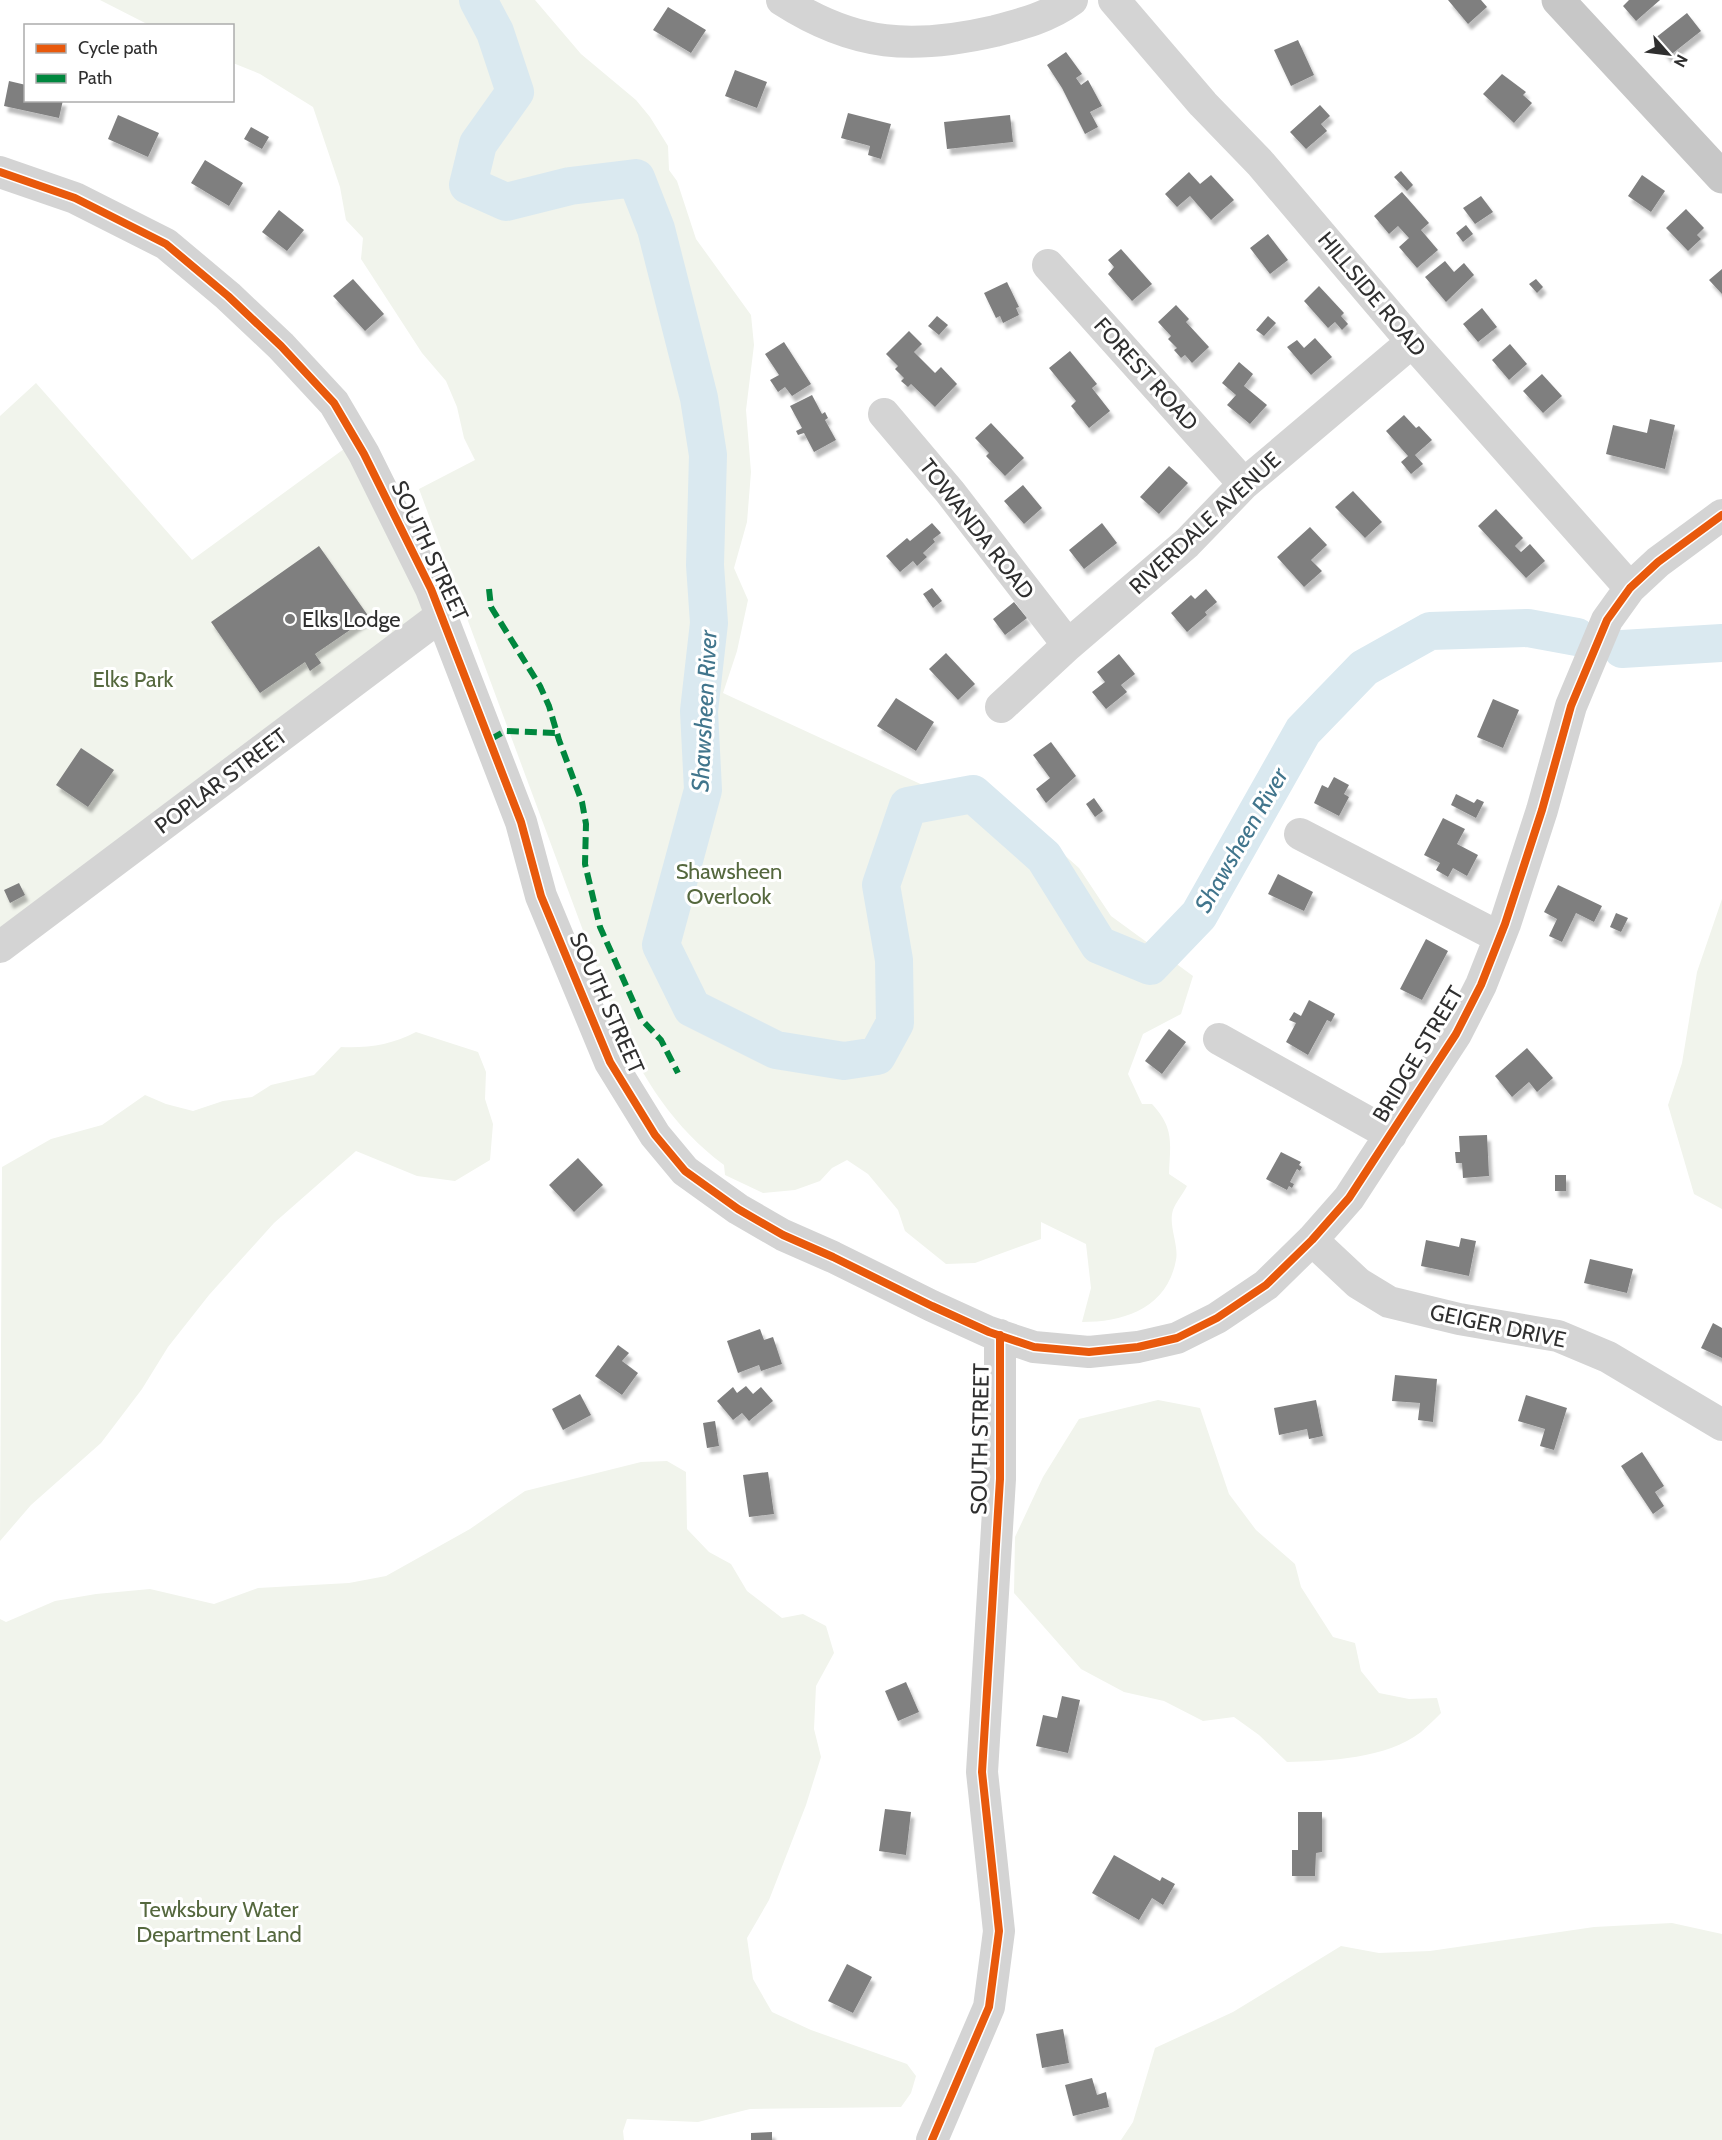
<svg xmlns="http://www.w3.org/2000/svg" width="1722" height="2140" font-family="Cabin,sans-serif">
	<defs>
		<filter id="shadow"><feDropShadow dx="3.5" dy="6" stdDeviation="1.5" flood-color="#0004"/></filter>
	</defs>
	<rect width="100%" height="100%" fill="#fff"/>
	<path fill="#f1f4ec" d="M100,0H535L581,54L636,100L650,117L668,146L669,170L677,181L696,239L751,315L754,345L746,410L751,472L747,522L734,568L748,600L737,651L723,693L927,787L1005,802L1079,868L1111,916L1193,976L1181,1014L1143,1034L1128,1074L1142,1104H1152C1175,1129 1170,1143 1169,1174L1187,1186C1183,1194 1176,1202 1173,1210C1168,1225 1179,1245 1176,1260C1167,1308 1125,1322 1082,1322L1091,1288L1086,1244L1041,1222V1239L975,1263L946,1264L905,1231L898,1210L868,1174L847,1160L832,1168L820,1181L795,1190L763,1193L725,1175L724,1165C674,1128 643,1079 617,1022L419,489L475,460L464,438L457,407L446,381L422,353L361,259L363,238L346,220L340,187L313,107L260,74L233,63L232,26L149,25Z
		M36,383L192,560L348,446L425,611L0,941V416Z
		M1722,899V1209L1694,1194L1668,1105L1682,1063L1697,972Z
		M416,1032L478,1052L486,1072L485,1099L493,1124L490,1160L455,1181L417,1176L356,1151L274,1223L209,1295L168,1347L142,1389L101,1443L31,1505L0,1541L2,1167L51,1139L102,1125L145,1095L166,1104L193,1111L223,1101L252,1097L271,1085L314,1075L341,1047C369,1048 391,1045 416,1032Z
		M1158,1400L1200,1408L1229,1494L1256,1530L1295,1564L1301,1587L1333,1637L1355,1643L1361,1671L1379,1693L1409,1699L1437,1698L1441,1713C1435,1719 1428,1726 1421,1732C1386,1759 1329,1761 1287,1762L1259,1735L1234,1717L1203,1721L1164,1701L1124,1692L1081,1669L1014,1593L1015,1537L1043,1477L1079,1419Z
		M667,1461L686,1472L687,1529L709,1552L731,1564L747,1591L782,1618L803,1614L826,1626L834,1653L816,1686L814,1729L821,1757L806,1805L769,1900L747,1938L753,1979L772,2012L811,2030L907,2064L916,2076L911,2093L901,2107L750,2109L698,2122L627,2119L623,2131L624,2140H0V1619L6,1622L55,1601L96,1594L150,1589L214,1604L258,1588L349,1583L386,1576L470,1529L525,1491L641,1462Z
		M1672,1923L1722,1934V2140H1121L1133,2122L1155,2048L1233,2012L1341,1946L1379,1953L1430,1951L1594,1927Z"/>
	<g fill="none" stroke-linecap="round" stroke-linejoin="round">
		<path stroke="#dae9f0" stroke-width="38" d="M478,0L495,32L515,92L478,144L468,185L506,202L570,186L636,178L656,229L699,398L708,455L705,565L709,623L699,711L703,790L661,945L692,1008L776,1050L844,1061L877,1056L895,1023L894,960L881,885L908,806L973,794L1044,857L1099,945L1150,966L1199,915L1303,731L1364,668L1430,631L1528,628L1577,637
			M1622,649L1722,643"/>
	</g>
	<path fill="#7f7f7f" filter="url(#shadow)" d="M1448,0H1481L1487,7L1468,24Z
		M1629,0H1660L1636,21L1623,6Z
		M668,7L706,30L691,53L653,30Z
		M1687,13L1701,31L1668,57L1654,39Z
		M1298,40L1314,75L1291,86L1274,50Z
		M1066,52L1082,74L1076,78L1081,85L1088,80L1102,106L1090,112L1098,127L1085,134L1062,88L1047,65Z
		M735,70L767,82L757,108L725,96Z
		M1502,74L1526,92L1523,95L1532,103L1514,123L1483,94Z
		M9,81L26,85V100H63L59,118L4,106Z
		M1320,105L1330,116L1321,124L1327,131L1306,149L1290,132Z
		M848,113L891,124L881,159L868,155L870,146L841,138Z
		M118,115L159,133L148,157L108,139Z
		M1010,115L1013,142L947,149L944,122Z
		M251,127L269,137L262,149L244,139Z
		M205,160L243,183L229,206L191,183Z
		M1401,171L1413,185L1407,191L1394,177Z
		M1189,172L1200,184L1211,175L1234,200L1211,220L1190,196L1177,207L1165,194Z
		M1642,175L1665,191L1651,212L1628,196Z
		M1402,192L1429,223L1421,230L1438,250L1417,268L1399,247L1409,238L1398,226L1389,234L1374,216Z
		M1481,196L1493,212L1475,224L1463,208Z
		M1686,209L1704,228L1697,235L1701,239L1688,251L1666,228Z
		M279,210L304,230L287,251L262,232Z
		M1466,225L1473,234L1463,242L1456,233Z
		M1268,234L1288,260L1270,274L1250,248Z
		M1121,249L1152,284L1132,301L1108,274L1114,267L1108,260Z
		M1445,261L1454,272L1464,263L1474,275L1446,302L1425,277Z
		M1722,269V294L1709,280Z
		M353,279L384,314L365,331L333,296Z
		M1536,279L1543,287L1537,293L1529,284Z
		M1007,282L1019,307L1016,308L1019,315L1003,323L1000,316L996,318L984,293Z
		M1319,286L1344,313L1341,316L1348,324L1342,330L1335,322L1328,328L1304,301Z
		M1176,305L1189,319L1186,322L1209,347L1192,363L1185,355L1181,358L1174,350L1177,348L1168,339L1171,336L1158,322Z
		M1482,308L1497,327L1478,342L1463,324Z
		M937,316L948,325L939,335L928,326Z
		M1268,316L1276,323L1264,336L1256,330Z
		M909,331L922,344L914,352L935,373L941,367L957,384L935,407L911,384L908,387L901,381L904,378L895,369L898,366L886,354Z
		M1315,338L1332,357L1311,375L1287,347L1297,340L1304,348Z
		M784,342L811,384L792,396L785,387L778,392L770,380L779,375L765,354Z
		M1510,344L1527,364L1509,380L1492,360Z
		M1070,351L1097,384L1092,388L1110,411L1089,428L1071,406L1076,401L1049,368Z
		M1239,362L1253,374L1244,386L1267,405L1250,424L1227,405L1236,395L1222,383Z
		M1542,374L1562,396L1543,413L1523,391Z
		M812,395L822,414L825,412L828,418L825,420L836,440L814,452L804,433L798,435L796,431L802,428L790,406Z
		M1404,415L1416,428L1419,426L1432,440L1415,455L1423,464L1411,474L1401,462L1408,456L1386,431Z
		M1650,419L1675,425L1665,469L1606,454L1613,425L1647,433Z
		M991,423L1024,458L1005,476L986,456L989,453L975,438Z
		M1169,466L1188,483L1159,514L1140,497Z
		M1023,485L1042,508L1024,524L1004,501Z
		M1353,491L1382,522L1365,538L1335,507Z
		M1496,509L1523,538L1515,546L1521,552L1530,544L1545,561L1526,578L1478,526Z
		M932,523L941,533L933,539L935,542L923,553L927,557L917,566L913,561L900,572L886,556L907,538L910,541Z
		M1102,523L1117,543L1084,569L1069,550Z
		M1310,527L1327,545L1311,560L1322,571L1304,587L1277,557Z
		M319,546L369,617L315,654L321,663L310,671L305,662L260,693L211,622Z
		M932,588L942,601L933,608L923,594Z
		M1206,589L1217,602L1205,612L1207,615L1187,632L1171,613L1191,595L1195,599Z
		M1014,602L1027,618L1005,635L993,619Z
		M946,653L975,684L958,700L929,669Z
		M1119,654L1135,674L1121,685L1127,692L1106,709L1092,692L1105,682L1097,672Z
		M896,698L934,722L916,751L877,726Z
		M1493,699L1519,710L1503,748L1477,737Z
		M1051,742L1076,776L1046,803L1036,789L1050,778L1033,755Z
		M81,748L114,770L88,807L56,785Z
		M1334,777L1349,785L1344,794L1349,797L1339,816L1314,803L1322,785L1328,788Z
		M1456,794L1474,803L1477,799L1484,802L1476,818L1451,805Z
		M1094,798L1103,811L1095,817L1086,804Z
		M1443,818L1465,829L1457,844L1478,855L1467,876L1453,868L1448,877L1436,870L1440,863L1424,855Z
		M1278,874L1313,892L1304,911L1268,894Z
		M19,883L25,895L10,903L4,890Z
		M1558,885L1602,906L1594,922L1576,913L1562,942L1549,936L1557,919L1544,912Z
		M1616,913L1628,918L1621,932L1610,927Z
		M1426,939L1448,951L1422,1000L1400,989Z
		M1309,1000L1335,1014L1331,1022L1327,1020L1308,1055L1286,1042L1296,1023L1289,1020L1294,1012L1301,1016Z
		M1169,1029L1186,1042L1162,1074L1145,1061Z
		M1527,1048L1553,1078L1537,1092L1529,1082L1512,1097L1495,1076Z
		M1487,1135L1489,1176L1463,1178L1462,1163H1456L1455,1152H1460L1459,1136Z
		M1281,1152L1301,1162L1299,1165L1302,1167L1300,1171L1297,1169L1290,1182L1294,1184L1292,1188L1289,1186L1287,1190L1266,1179Z
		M578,1158L603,1185L574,1212L549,1185Z
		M1555,1175H1566V1191H1555Z
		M1461,1238L1476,1241L1469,1276L1421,1266L1426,1240L1459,1247Z
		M1590,1259L1633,1269L1627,1293L1584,1283Z
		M1713,1323L1722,1328V1358L1701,1348Z
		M760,1329L764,1340L773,1337L782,1364L761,1371L759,1365L738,1373L727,1341Z
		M618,1345L629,1353L622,1361L638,1373L622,1395L595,1376Z
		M1395,1375L1437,1379L1433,1422L1418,1420L1420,1403L1392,1401Z
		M746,1386L753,1394L761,1387L773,1401L749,1421L742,1413L733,1420L717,1401L733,1387L737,1393Z
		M580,1394L591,1415L563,1430L552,1409Z
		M1526,1395L1567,1408L1554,1450L1540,1446L1545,1429L1518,1421Z
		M1316,1400L1323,1436L1309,1439L1307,1429L1279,1435L1274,1408Z
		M715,1421L719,1446L707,1448L703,1423Z
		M1642,1452L1664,1486L1655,1492L1664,1506L1653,1514L1621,1466Z
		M768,1472L774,1514L749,1517L743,1475Z
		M906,1682L919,1712L898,1721L885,1691Z
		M1062,1696L1080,1700L1068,1753L1036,1746L1043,1715L1057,1718Z
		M885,1809L911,1812L906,1855L879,1851Z
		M1298,1812H1322V1852L1316,1853L1315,1876H1292V1850H1298Z
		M1114,1855L1160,1881L1162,1877L1175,1884L1163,1905L1152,1898L1139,1920L1092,1893Z
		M847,1964L872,1977L853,2013L828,2001Z
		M1063,2029L1069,2063L1042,2068L1036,2034Z
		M1092,2078L1097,2095L1106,2092L1109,2107L1073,2116L1065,2085Z
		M772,2132V2140H751V2133Z"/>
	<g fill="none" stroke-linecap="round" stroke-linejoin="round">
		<path stroke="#d4d4d4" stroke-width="32" d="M782,0C855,47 913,50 995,31C1022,24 1049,17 1072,0
			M1114,0L1203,104L1261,164L1412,342L1630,588
			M0,172L75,198L166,244L228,296L281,346L334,403L364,454L431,589L521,822L541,896L610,1062L655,1135L685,1171L738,1209L783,1235L833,1257L932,1306L989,1332L1034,1347L1089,1352L1138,1347L1177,1338L1217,1318L1266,1285L1312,1240L1349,1198L1456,1034L1481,985L1505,924L1542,810L1571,706L1607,620L1630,588L1658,562L1722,515
			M1048,265L1244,484
			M884,414L950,492L1068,645
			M1001,707L1068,645L1187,543L1244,484L1412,342
			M1300,834L1499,937
			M0,947L442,615
			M1219,1039L1391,1135
			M1312,1240L1358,1283L1389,1302L1459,1319L1558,1336L1608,1357L1722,1425
			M932,2140L989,2007L999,1931L982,1772L1000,1479V1335"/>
		<path stroke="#c7c7c7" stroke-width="33" d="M1558,0L1722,177"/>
		<path stroke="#00873e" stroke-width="6" stroke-dasharray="12 6" stroke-linecap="butt" d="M489,589L491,607L540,686L549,706L559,740L582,802L586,824L585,864L600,927L641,1019L661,1040L678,1073
			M491,739L505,731L557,733"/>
		<defs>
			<path id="cycleway" d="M0,172L75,198L166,244L228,296L281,346L334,403L364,454L431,589L521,822L541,896L610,1062L655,1135L685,1171L738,1209L783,1235L833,1257L932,1306L989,1332L1034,1347L1089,1352L1138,1347L1177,1338L1217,1318L1266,1285L1312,1240L1349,1198L1456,1034L1481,985L1505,924L1542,810L1571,706L1607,620L1630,588L1658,562L1722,515
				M932,2140L989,2007L999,1931L982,1772L1000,1479V1335"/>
		</defs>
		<use href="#cycleway" stroke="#fff" stroke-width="11"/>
		<use href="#cycleway" stroke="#e8590c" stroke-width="8"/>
	</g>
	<circle fill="#787878" stroke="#fff" stroke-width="2" cx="290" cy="619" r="6"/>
	<g text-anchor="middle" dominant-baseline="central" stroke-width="6" stroke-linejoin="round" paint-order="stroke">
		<g font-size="22" fill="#2f2f2f" stroke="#fff">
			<text transform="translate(1372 294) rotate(50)">HILLSIDE ROAD</text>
			<text transform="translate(1146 374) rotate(48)">FOREST ROAD</text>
			<text transform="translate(1205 523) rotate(-43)">RIVERDALE AVENUE</text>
			<text transform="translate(977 529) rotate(52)">TOWANDA ROAD</text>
			<text transform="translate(430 551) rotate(65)">SOUTH STREET</text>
			<text transform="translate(221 781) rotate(-37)">POPLAR STREET</text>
			<text transform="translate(607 1003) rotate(66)">SOUTH STREET</text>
			<text transform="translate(1418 1054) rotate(-59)">BRIDGE STREET</text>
			<text transform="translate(1498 1326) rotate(12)">GEIGER DRIVE</text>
			<text transform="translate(980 1439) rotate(-89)">SOUTH STREET</text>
		</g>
		<g font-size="22" fill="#2f2f2f" stroke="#fff" text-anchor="start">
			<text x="302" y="619">Elks Lodge</text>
		</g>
		<g font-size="22" fill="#55683e" stroke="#fff">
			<text x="133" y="679">Elks Park</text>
			<text x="729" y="871">Shawsheen<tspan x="729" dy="25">Overlook</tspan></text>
			<text x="219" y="1909">Tewksbury Water<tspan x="219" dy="25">Department Land</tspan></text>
		</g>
		<g font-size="24" font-style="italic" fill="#41758c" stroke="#fff">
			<text transform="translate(704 711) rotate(-87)">Shawsheen River</text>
			<text transform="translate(1241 840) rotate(-60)">Shawsheen River</text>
		</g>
	</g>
	<rect x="24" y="24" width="210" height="78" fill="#ffffff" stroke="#acacac" stroke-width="1.5"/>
	<rect x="36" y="44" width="30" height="9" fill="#e8590c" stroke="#acacac" stroke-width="1.5"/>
	<text x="78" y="54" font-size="18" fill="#2f2f2f">Cycle path</text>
	<rect x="36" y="74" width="30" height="9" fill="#00873e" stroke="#acacac" stroke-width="1.5"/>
	<text x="78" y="84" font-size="18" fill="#2f2f2f">Path</text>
	<g transform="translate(1668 54) rotate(118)" stroke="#ffffff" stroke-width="4.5" paint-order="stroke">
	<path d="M0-4.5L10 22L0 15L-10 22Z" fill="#2f2f2f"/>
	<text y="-9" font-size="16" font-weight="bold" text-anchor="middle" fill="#2f2f2f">N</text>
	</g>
</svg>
